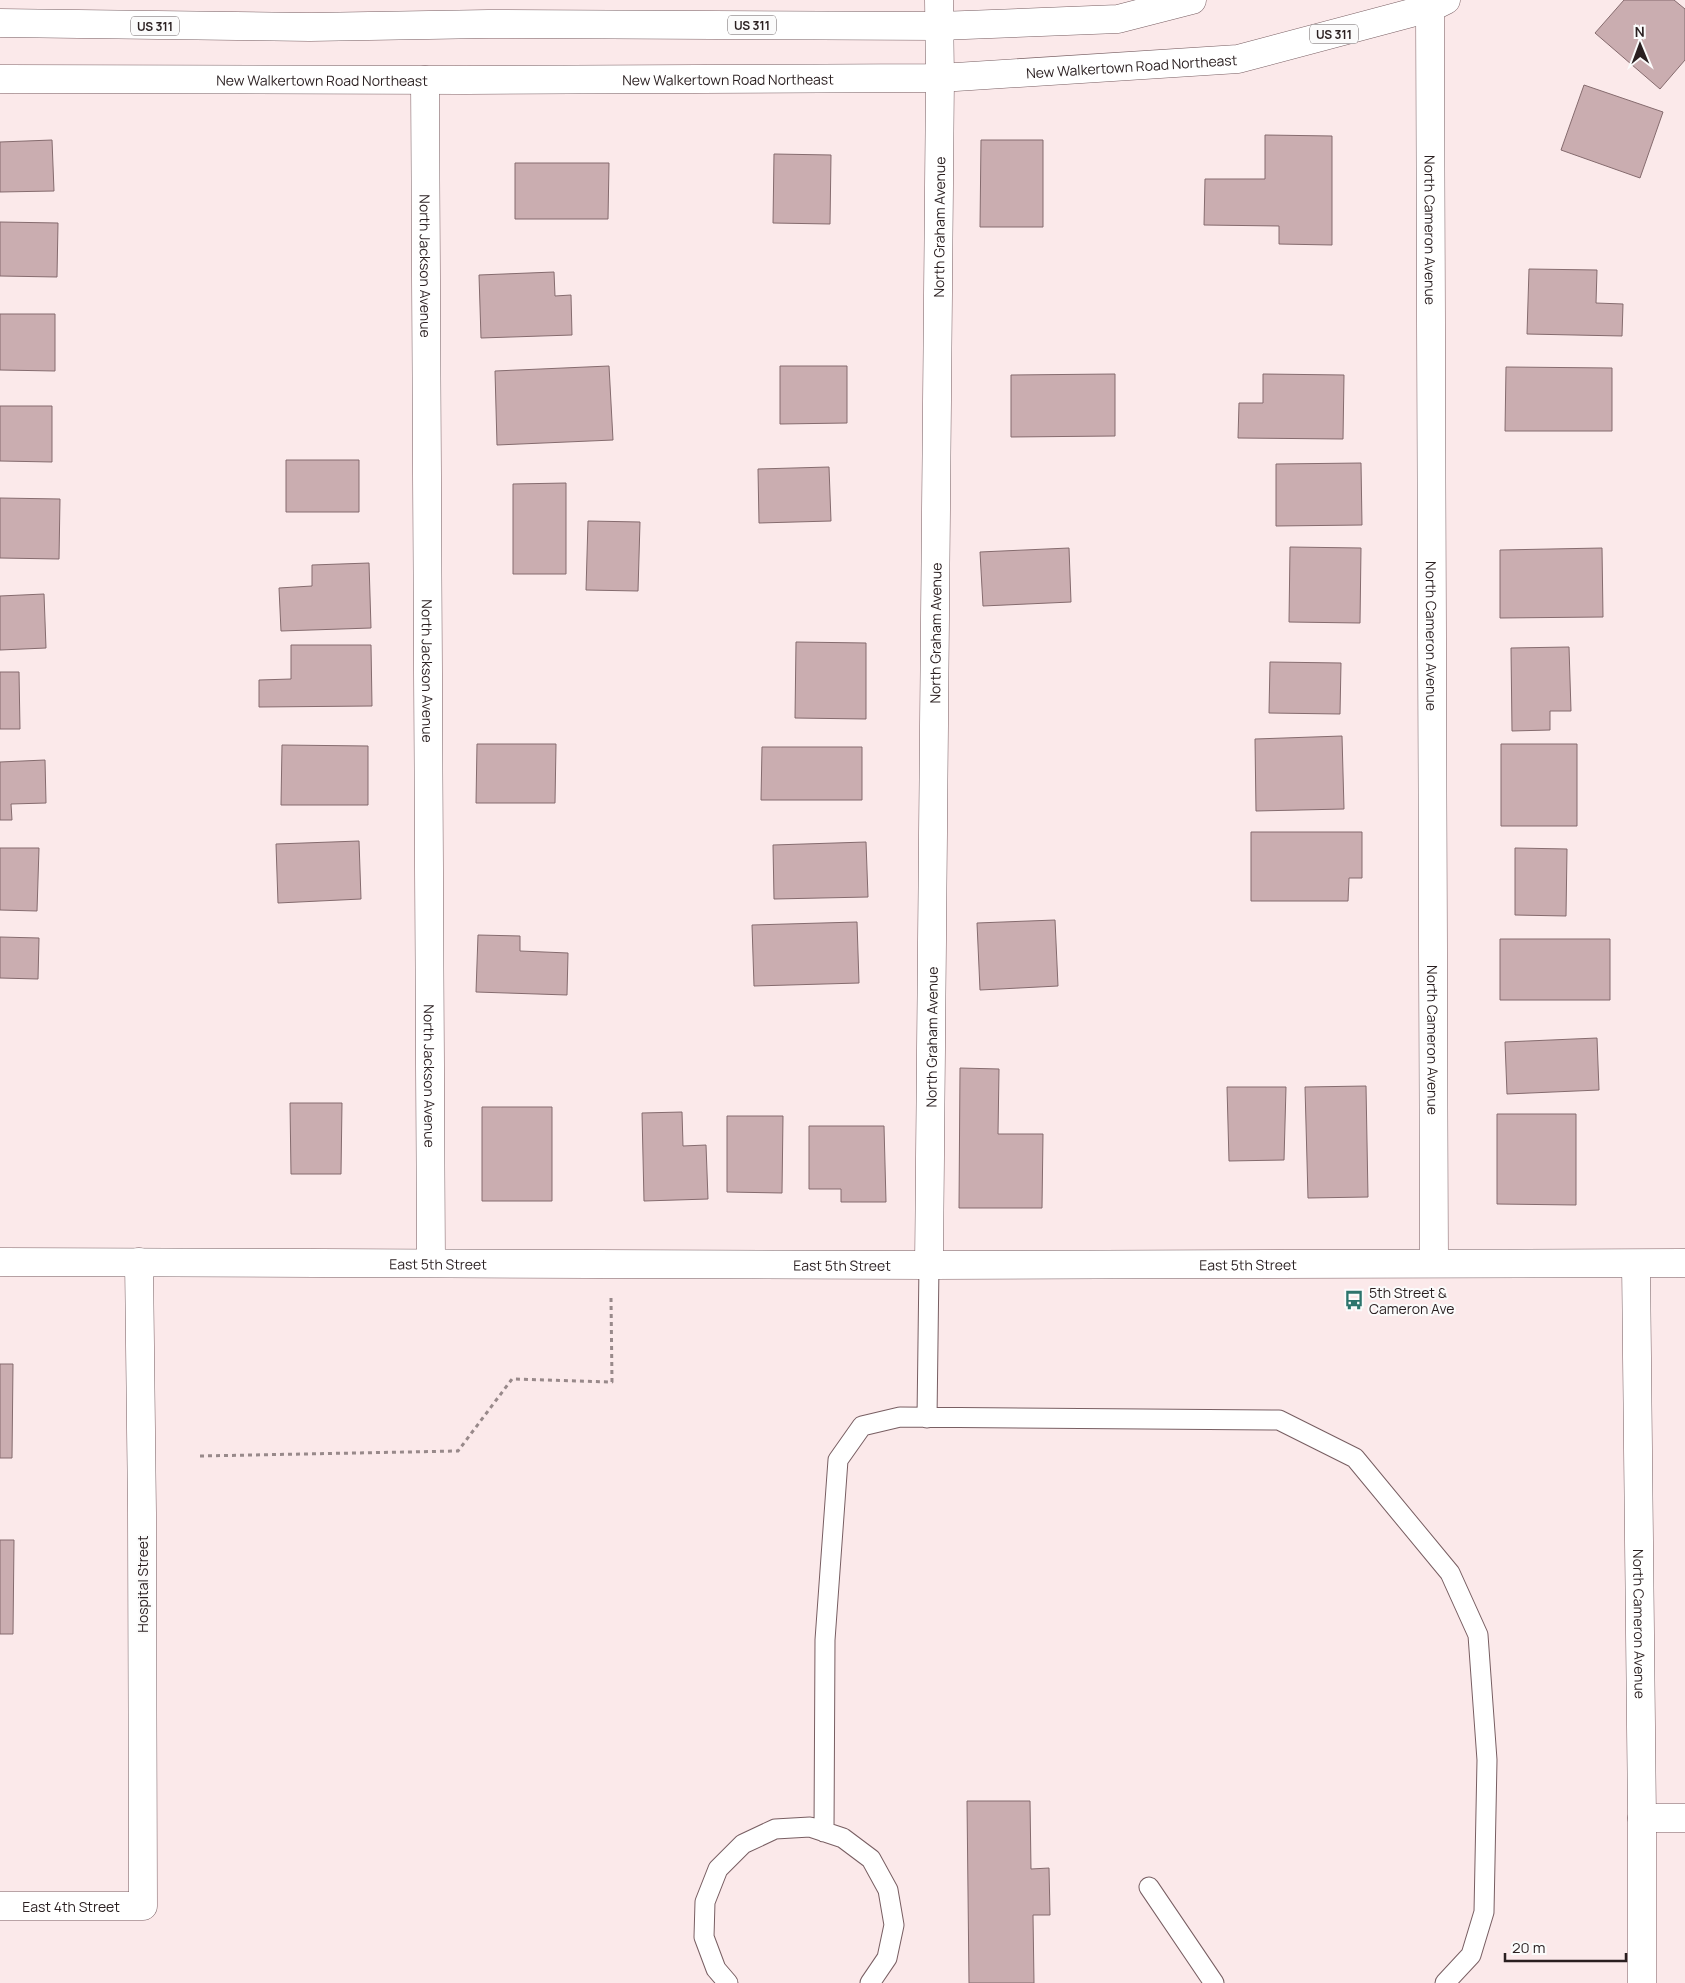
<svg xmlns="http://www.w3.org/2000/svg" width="1685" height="1983" font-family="Manrope,sans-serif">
	<rect width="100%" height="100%" fill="#fbe9ea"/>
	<path fill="#caadb0" stroke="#856b6e" d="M1624,0H1674L1685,9V60L1660,89L1595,33Z
		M1584,85L1663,112L1640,178L1561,150Z
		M1265,135L1332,136V245L1279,244V226L1204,225L1205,179H1265Z
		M52,140L54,191L0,192V142Z
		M981,140H1043V227H980Z
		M774,154L831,155L830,224L773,223Z
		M515,163H609L608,219H515Z
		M0,222L58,223L57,277L0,276Z
		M1529,269L1597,270L1596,303L1623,304L1622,336L1527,334Z
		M554,272L555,296L571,295L572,335L481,338L479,275Z
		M0,314H55V371L0,370Z
		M609,366L613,440L497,445L495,371Z
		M780,366H847V423L780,424Z
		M1506,367L1612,368V431H1505Z
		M1115,374V436L1011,437V375Z
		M1263,374L1344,375L1343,439L1238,438L1239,403H1263Z
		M0,406H52V462L0,461Z
		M286,460H359V512H286Z
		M1361,463L1362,525L1276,526V464Z
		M829,467L831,521L759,523L758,469Z
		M566,483V574H513V484Z
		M0,498L60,499L59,559L0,558Z
		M588,521L640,522L638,591L586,590Z
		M1290,547L1361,548L1360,623L1289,622Z
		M1069,548L1071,602L983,606L980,552Z
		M1602,548L1603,617L1500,618V550Z
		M369,563L371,628L281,631L279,588L312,586V565Z
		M44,594L46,648L0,650V596Z
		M796,642L866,643V719L795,718Z
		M291,645H371L372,706L259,707V680L291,679Z
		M1569,647L1571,711H1550V730L1512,731L1511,648Z
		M1270,662L1341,663L1340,714L1269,713Z
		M0,672H19L20,729H0Z
		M1342,736L1344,809L1256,811L1255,739Z
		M477,744H556L555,803H476Z
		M1501,744H1577V826H1501Z
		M282,745L368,746V805H281Z
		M762,747H862V800H761Z
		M45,760L46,803L11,804L12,820H0V762Z
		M1251,832H1362V878H1349L1348,901H1251Z
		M359,841L361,899L278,903L276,844Z
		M866,842L868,897L774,899L773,845Z
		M0,848H39L37,911L0,910Z
		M1515,848L1567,849L1566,916L1515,915Z
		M1055,920L1058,986L980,990L977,923Z
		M857,922L859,983L754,986L752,925Z
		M478,935L520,936V951L568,953L567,995L476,992Z
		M0,937L39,938L38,979L0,978Z
		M1500,939H1610V1000H1500Z
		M1597,1038L1599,1090L1507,1094L1505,1042Z
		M960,1068L999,1069L998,1134H1043L1042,1208H959Z
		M1366,1086L1368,1197L1308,1198L1305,1087Z
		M1227,1087H1286L1284,1160L1229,1161Z
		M290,1103H342L341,1174H291Z
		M482,1107H552V1201H482Z
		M682,1112L683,1146L706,1145L708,1199L644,1201L642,1113Z
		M1497,1114H1576V1205L1497,1204Z
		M727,1116H783L782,1193L727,1192Z
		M809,1126H884L886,1202H841V1189H809Z
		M0,1364H13L12,1458H0Z
		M0,1540H14L13,1634H0Z
		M967,1801H1030L1031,1869L1049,1868L1050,1915H1033L1034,1983H969Z"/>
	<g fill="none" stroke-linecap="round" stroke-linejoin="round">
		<defs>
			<path id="service" d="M927,1418L929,1265
				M824,1832L825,1640L838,1460L862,1426L900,1417L1279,1420L1355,1458L1450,1573L1478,1635L1487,1760L1484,1912L1471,1955L1445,1983
				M1149,1887L1214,1983
				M728,1983L716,1969L704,1937L705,1902L718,1869L743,1844L775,1829L810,1827L843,1838L871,1859L888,1890L894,1925L887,1958L870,1983"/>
			<g id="minor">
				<path id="s1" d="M1430,8L1434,1263"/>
				<path id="s2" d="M425,80L431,1263"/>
				<path id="s3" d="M1636,1264L1642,1818V1983"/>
				<path id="s4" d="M929,1265L940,78L939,0"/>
				<path d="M1642,1818H1685"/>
				<path id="s5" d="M0,1906H143L142,1512L139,1262"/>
			</g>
			<g id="secondary">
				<path id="s6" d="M0,1262L929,1265L1685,1263"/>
			</g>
			<g id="primary">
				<path d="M0,23L310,27L488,24L939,26L1118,19L1192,0"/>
				<path id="s7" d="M0,79L466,80L940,78L1238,59L1430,8L1446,0"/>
			</g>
		</defs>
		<use href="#service" stroke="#785e62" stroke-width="21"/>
		<use href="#minor" stroke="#785e62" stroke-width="29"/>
		<use href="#secondary" stroke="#785e62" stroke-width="29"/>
		<use href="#primary" stroke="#785e62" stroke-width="29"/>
		<path stroke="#98898a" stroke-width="3" stroke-dasharray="4 4" stroke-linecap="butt" d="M200,1456L458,1451L512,1379L612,1382L611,1298"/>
		<use href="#service" stroke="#fff" stroke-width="19"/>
		<use href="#minor" stroke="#fff" stroke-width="28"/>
		<use href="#secondary" stroke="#fff" stroke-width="28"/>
		<use href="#primary" stroke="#fff" stroke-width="28"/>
	</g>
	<defs>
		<symbol id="bus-bare" viewBox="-9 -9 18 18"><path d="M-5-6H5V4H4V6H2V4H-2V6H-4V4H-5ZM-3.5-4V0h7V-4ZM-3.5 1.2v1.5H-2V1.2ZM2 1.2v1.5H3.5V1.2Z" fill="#2d746c" stroke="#fbfbfb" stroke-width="2.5" paint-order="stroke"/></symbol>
	</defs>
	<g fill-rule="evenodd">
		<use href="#bus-bare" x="1340" y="1286" width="28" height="28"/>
	</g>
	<g text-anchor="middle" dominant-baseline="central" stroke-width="4" stroke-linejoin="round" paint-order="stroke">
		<g fill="#fbfbfb" stroke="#696162" stroke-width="1">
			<rect x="728" y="15.5" width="48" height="19" rx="4"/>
			<rect x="131" y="16.5" width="48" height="19" rx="4"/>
			<rect x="1310" y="24.5" width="48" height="19" rx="4"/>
		</g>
		<g font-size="12" font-weight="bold" fill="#2a1f20">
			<text x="752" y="25">US 311</text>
			<text x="155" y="26">US 311</text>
			<text x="1334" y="34">US 311</text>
		</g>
		<g font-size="14" fill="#2a1f20" stroke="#fbfbfb">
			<text stroke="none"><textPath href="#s7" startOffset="1132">New Walkertown Road Northeast</textPath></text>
			<text stroke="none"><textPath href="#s7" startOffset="728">New Walkertown Road Northeast</textPath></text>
			<text stroke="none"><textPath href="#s7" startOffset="322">New Walkertown Road Northeast</textPath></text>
			<text stroke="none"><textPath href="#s4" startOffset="1038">North Graham Avenue</textPath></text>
			<text stroke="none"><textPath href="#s1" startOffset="222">North Cameron Avenue</textPath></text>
			<text stroke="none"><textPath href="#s2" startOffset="186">North Jackson Avenue</textPath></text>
			<text stroke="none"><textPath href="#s4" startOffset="632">North Graham Avenue</textPath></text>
			<text stroke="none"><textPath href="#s1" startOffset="628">North Cameron Avenue</textPath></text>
			<text stroke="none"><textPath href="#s2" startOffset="591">North Jackson Avenue</textPath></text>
			<text stroke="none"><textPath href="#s4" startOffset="228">North Graham Avenue</textPath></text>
			<text stroke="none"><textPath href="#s1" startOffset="1032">North Cameron Avenue</textPath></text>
			<text stroke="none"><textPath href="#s2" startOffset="996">North Jackson Avenue</textPath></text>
			<text stroke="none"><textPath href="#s6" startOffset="438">East 5th Street</textPath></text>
			<text stroke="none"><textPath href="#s6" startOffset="842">East 5th Street</textPath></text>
			<text stroke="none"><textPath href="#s6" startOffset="1248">East 5th Street</textPath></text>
			<text transform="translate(142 1584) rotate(-90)">Hospital Street</text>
			<text stroke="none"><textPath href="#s3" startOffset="360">North Cameron Avenue</textPath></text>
			<text stroke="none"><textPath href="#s5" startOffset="71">East 4th Street</textPath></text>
		</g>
		<g font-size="14" fill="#2a1f20" stroke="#fbfbfb" text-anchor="start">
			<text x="1369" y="1292">5th Street &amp;<tspan x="1369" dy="16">Cameron Ave</tspan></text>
		</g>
	</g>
	<g transform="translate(1640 45) rotate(359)" stroke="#fbfbfb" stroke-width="4" paint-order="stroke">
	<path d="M0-4L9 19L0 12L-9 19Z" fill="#2a1f20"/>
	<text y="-8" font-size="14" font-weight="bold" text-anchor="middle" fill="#2a1f20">N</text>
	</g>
	<path d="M1505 1953v8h121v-8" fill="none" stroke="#2a1f20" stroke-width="2.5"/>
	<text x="1512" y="1953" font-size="15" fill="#2a1f20" stroke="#fbfbfb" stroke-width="4" paint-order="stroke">20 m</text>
</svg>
